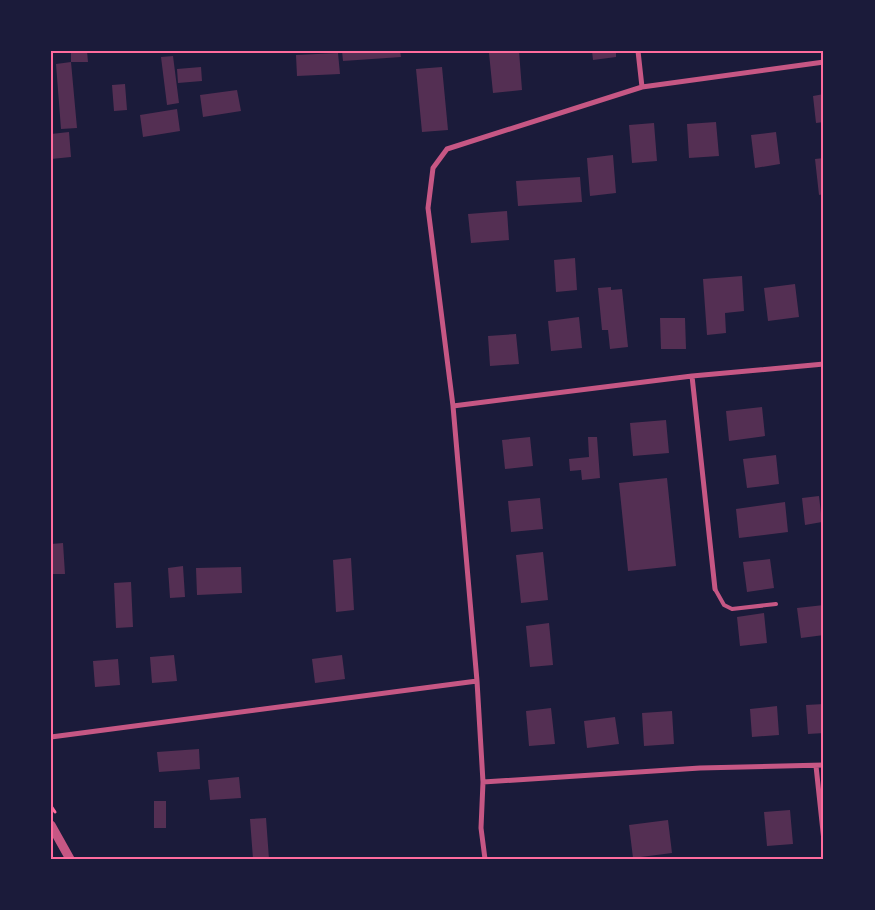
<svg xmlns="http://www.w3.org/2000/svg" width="875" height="910" font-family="Inter,sans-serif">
	<rect width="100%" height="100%" fill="#1b1b3a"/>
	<path fill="#542f53" d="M71,51H87L88,62H71Z
		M342,51H400L401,57L343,61Z
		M519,51L522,90L493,93L489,53Z
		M592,51H616V57L593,60Z
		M338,53L340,74L297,76L296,55Z
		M173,56L179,103L167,105L161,57Z
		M71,62L77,128L61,129L56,64Z
		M201,67L202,81L178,83L177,69Z
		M442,67L448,130L422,132L416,69Z
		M125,84L127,110L114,111L112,85Z
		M237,90L241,111L203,117L200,95Z
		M824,94V122L816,123L813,96Z
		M177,109L180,131L143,137L140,115Z
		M716,122L719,156L689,158L687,124Z
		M654,123L657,161L632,163L629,125Z
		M69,132L71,157L51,159V134Z
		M776,132L780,164L755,168L751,135Z
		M613,155L616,193L590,196L587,158Z
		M824,158V194L819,195L815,159Z
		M580,177L582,202L518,206L516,181Z
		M507,211L509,240L471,243L468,214Z
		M575,258L577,290L556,292L554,260Z
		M742,276L744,311L725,313L726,333L707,335L703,279Z
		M795,284L799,317L768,321L764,288Z
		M611,287V290L622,289L628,347L610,349L608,330H602L598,288Z
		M579,317L582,348L551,351L548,321Z
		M660,318H685L686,349H661Z
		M516,334L519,364L490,366L488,336Z
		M762,407L765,436L729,441L726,411Z
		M666,420L669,453L633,456L630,423Z
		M530,437L533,466L505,469L502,440Z
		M588,437H597L600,478L582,480L581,470L570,471L569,459L589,457Z
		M776,455L779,484L747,488L743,459Z
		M667,478L676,566L628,571L619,483Z
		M819,496L822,522L805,525L802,498Z
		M540,498L543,529L511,532L508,501Z
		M785,502L788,532L739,538L736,509Z
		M63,543L65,574H51V544Z
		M543,552L548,600L521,603L516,555Z
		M351,558L354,610L336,612L333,560Z
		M770,559L774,588L747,592L743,562Z
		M183,566L185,597L170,598L168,568Z
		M241,567L242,593L197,595L196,568Z
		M131,582L133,627L116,628L114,583Z
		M824,605V635L801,638L797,608Z
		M764,613L767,643L740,646L737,617Z
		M549,623L553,665L530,667L526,626Z
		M174,655L177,681L152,683L150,657Z
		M342,655L345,679L315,683L312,659Z
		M118,659L120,685L95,687L93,661Z
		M824,704V733L808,734L806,705Z
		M777,706L779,735L752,737L750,709Z
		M551,708L555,744L529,746L526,711Z
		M672,711L674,744L644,746L642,713Z
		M615,717L619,744L587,748L584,721Z
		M199,749L200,769L159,772L157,752Z
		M239,777L241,798L210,800L208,780Z
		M154,801H166V828H154Z
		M790,810L793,844L767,846L764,812Z
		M266,818L269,859H253L250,819Z
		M668,820L672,853L633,858L629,825Z"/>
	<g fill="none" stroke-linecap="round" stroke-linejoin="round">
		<path stroke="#ff6b9d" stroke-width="3" d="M51,806L55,812"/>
		<path stroke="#c65784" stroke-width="4" d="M715,589L724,605L732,609L776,604"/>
		<path stroke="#c65784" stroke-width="5" d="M638,51L642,87
			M692,376L715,589
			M453,406L692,376L824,364
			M51,737L477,681
			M816,766L824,841
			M483,782L700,768L824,765
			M485,859L481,828L483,782L477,681L453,406L428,208L433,168L447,149L642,87L824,62"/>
		<path stroke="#c65784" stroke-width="9" d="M51,825L70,859"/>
	</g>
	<rect width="875" height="910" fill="none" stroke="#1b1b3a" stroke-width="105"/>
	<rect x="52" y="52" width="770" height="806" fill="none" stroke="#ff6b9d" stroke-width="2"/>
</svg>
